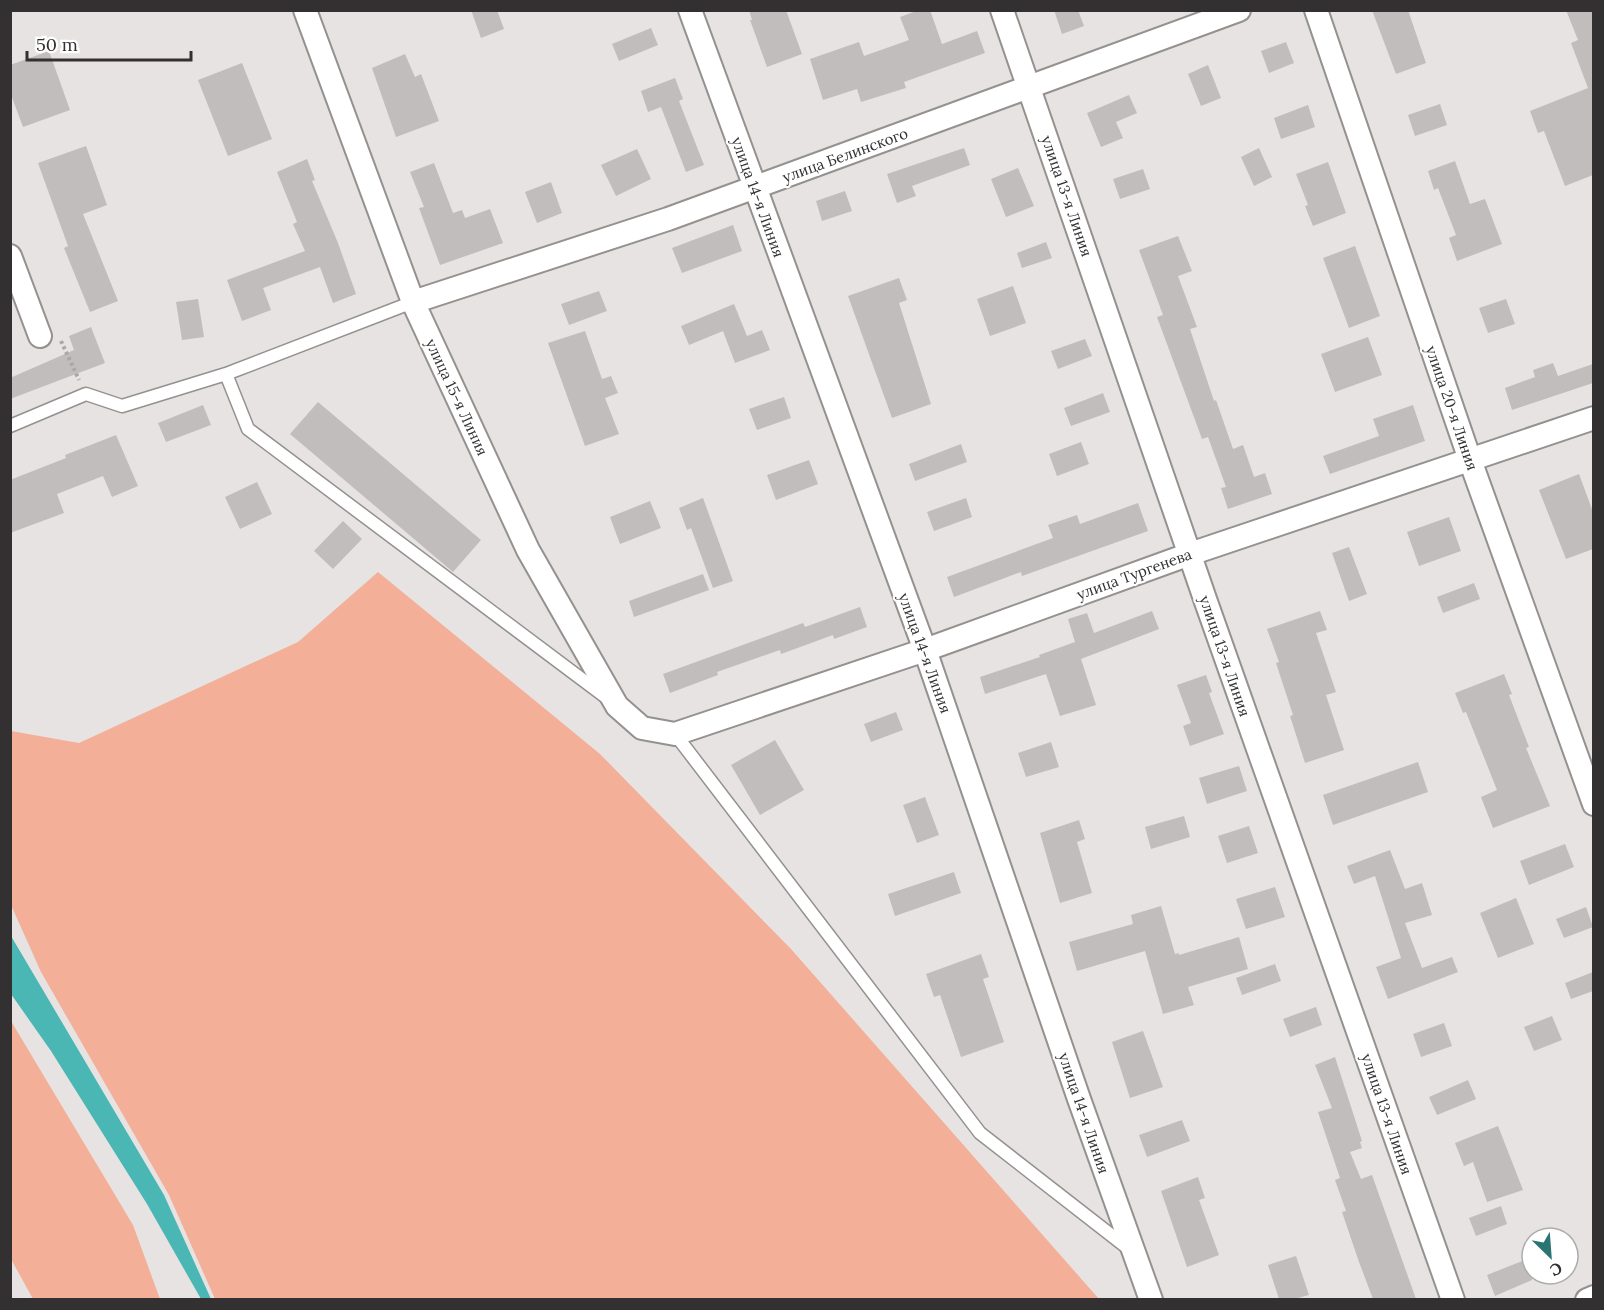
<svg xmlns="http://www.w3.org/2000/svg" width="1604" height="1310" font-family="Lora,serif">
	<rect width="100%" height="100%" fill="#e7e3e2"/>
	<path fill="#f3af97" d="M378,572L600,754L791,949L1099,1299H215L169,1195L41,972L11,905V731L79,743L298,642Z
		M11,1021L133,1225L160,1299H33L11,1259Z"/>
	<path fill="#4ab7b5" d="M11,936L164,1195L211,1299H201L147,1204L51,1051L11,994Z"/>
	<path fill="#c1bdbc" d="M471,10H497L504,29L481,38Z
		M749,10H786L802,54L767,67L750,20H752Z
		M919,10H930L942,44L977,31L985,53L904,82L906,88L861,102L857,89L823,100L810,59L859,42L864,56L909,40L900,17Z
		M1054,10H1078L1084,26L1062,34Z
		M1372,10H1408L1426,63L1396,74Z
		M1566,10H1593V175L1565,186L1544,131L1538,133L1530,111L1588,88L1571,43L1578,40Z
		M651,28L658,45L619,61L612,44Z
		M1286,42L1294,63L1269,73L1261,51Z
		M49,51L70,110L23,127L10,92V65Z
		M405,54L415,77L421,74L439,121L396,137L372,68Z
		M242,63L272,139L228,156L198,80Z
		M1208,65L1221,98L1201,106L1188,74Z
		M675,78L683,99L679,101L704,165L686,172L661,107L648,112L641,91Z
		M1129,95L1137,113L1116,122L1123,138L1101,147L1087,113Z
		M1440,104L1447,125L1415,136L1408,115Z
		M1308,105L1315,127L1281,139L1274,118Z
		M86,146L107,205L83,214L118,301L90,312L64,248L68,246L38,163Z
		M964,148L970,165L912,186L916,196L897,203L887,174Z
		M1259,148L1272,177L1254,186L1241,157Z
		M637,149L651,179L616,196L601,165Z
		M307,159L315,180L312,181L338,243L356,294L333,303L320,267L263,288L271,310L242,321L227,280L305,251L293,224L297,222L277,172Z
		M1455,161L1470,204L1485,199L1502,244L1457,261L1449,238L1456,235L1438,188L1434,190L1428,171Z
		M1328,162L1346,213L1313,226L1305,206L1308,205L1296,174Z
		M434,163L453,213L462,210L465,218L490,209L503,243L440,265L419,208L424,207L410,172Z
		M1018,168L1034,206L1006,217L991,179Z
		M1143,169L1150,189L1120,199L1113,179Z
		M551,182L562,213L537,223L525,192Z
		M845,191L852,211L822,221L816,201Z
		M733,225L742,251L682,273L672,248Z
		M1178,236L1192,271L1178,276L1197,327L1190,329L1214,401L1216,400L1233,449L1243,445L1254,477L1265,473L1272,494L1228,509L1221,488L1226,487L1208,437L1202,439L1157,317L1163,315L1139,250Z
		M1046,242L1052,258L1022,268L1017,253Z
		M1355,246L1380,316L1349,328L1323,258Z
		M899,278L907,300L899,303L931,404L892,418L848,296Z
		M1013,286L1026,323L990,336L977,299Z
		M599,291L607,311L569,325L561,304Z
		M198,299L204,337L182,340L176,302Z
		M1506,299L1515,324L1488,333L1479,308Z
		M734,304L747,336L762,330L770,350L735,363L723,331L689,345L681,326Z
		M91,327L105,363L10,399V378L74,350L69,336Z
		M585,331L602,379L611,376L618,393L605,398L619,434L585,446L548,343Z
		M1368,337L1382,375L1335,392L1321,354Z
		M1085,339L1092,356L1058,369L1051,351Z
		M1553,363L1558,376L1593,364V383L1512,410L1505,388L1535,377L1533,370Z
		M1103,393L1110,412L1071,426L1064,408Z
		M784,397L791,418L757,430L749,409Z
		M318,402L481,540L453,572L290,434Z
		M203,405L211,425L166,442L158,423Z
		M1413,405L1425,441L1330,474L1323,456L1379,436L1373,419Z
		M116,435L138,486L112,497L103,476L57,494L64,513L10,533V480L66,458L65,455Z
		M1081,442L1089,464L1057,476L1049,454Z
		M961,444L967,462L915,481L909,464Z
		M809,460L818,484L776,500L767,475Z
		M1579,474L1593,512V549L1566,559L1539,490Z
		M257,482L272,514L240,529L225,497Z
		M703,498L733,581L713,588L691,528L687,530L679,508Z
		M966,498L972,517L934,531L927,512Z
		M650,501L661,528L620,544L610,517Z
		M1138,503L1148,531L1022,576L1021,572L954,597L947,577L1053,538L1048,525L1077,515L1080,524Z
		M1449,517L1461,551L1419,566L1407,532Z
		M343,521L362,539L333,569L314,551Z
		M1349,547L1367,594L1349,601L1332,553Z
		M703,574L709,590L634,617L629,601Z
		M1474,583L1480,599L1443,613L1437,597Z
		M860,607L867,627L834,639L833,635L781,654L780,650L717,672L718,675L670,693L663,674L803,623L805,627Z
		M1152,611L1159,629L1081,659L1096,705L1060,716L1046,674L985,694L980,677L1040,657L1039,655L1075,642L1068,619L1087,613L1094,633Z
		M1320,611L1327,630L1316,633L1336,692L1326,695L1344,750L1305,763L1290,716L1293,715L1276,663L1279,662L1267,629Z
		M1504,674L1512,694L1509,695L1529,747L1526,748L1550,806L1493,828L1481,797L1497,790L1466,712L1463,713L1455,693Z
		M1206,675L1212,692L1209,693L1224,734L1190,746L1183,726L1191,723L1177,685Z
		M896,712L903,730L871,742L864,724Z
		M775,740L804,790L760,815L731,765Z
		M1051,742L1059,767L1026,777L1018,753Z
		M1418,762L1428,792L1333,825L1323,795Z
		M1239,766L1247,791L1207,804L1199,778Z
		M925,797L939,835L917,843L903,805Z
		M1184,816L1190,837L1151,849L1145,827Z
		M1079,820L1085,839L1077,842L1092,893L1060,903L1040,833Z
		M1249,826L1258,853L1227,863L1218,836Z
		M1565,844L1574,867L1529,885L1520,861Z
		M1390,850L1405,889L1422,883L1432,915L1405,923L1422,968L1452,957L1458,972L1388,999L1376,967L1401,958L1375,876L1354,884L1347,866Z
		M954,872L961,893L895,916L888,894Z
		M1275,887L1285,917L1246,929L1236,899Z
		M1516,898L1534,944L1498,958L1480,913Z
		M1161,906L1175,954L1179,953V955L1239,937L1248,969L1188,987L1194,1005L1163,1014L1145,951L1077,971L1069,942L1133,924L1131,915Z
		M1586,907L1593,927L1564,938L1556,919Z
		M981,954L989,977L983,979L1004,1042L961,1057L940,995L934,997L926,974Z
		M1275,964L1281,981L1242,995L1236,978Z
		M1593,972V991L1571,999L1565,983Z
		M1316,1007L1322,1025L1290,1037L1283,1019Z
		M1552,1016L1562,1040L1534,1051L1524,1027Z
		M1444,1023L1452,1046L1421,1057L1413,1034Z
		M1143,1031L1163,1087L1130,1098L1112,1042Z
		M1335,1057L1362,1141L1360,1142L1362,1148L1350,1152L1361,1179L1372,1175L1416,1299H1373L1359,1262L1342,1212L1346,1211L1335,1180L1340,1178L1318,1112L1332,1108L1315,1065Z
		M1468,1080L1476,1099L1437,1115L1429,1097Z
		M1182,1120L1190,1141L1147,1157L1139,1135Z
		M1498,1126L1523,1190L1487,1202L1473,1162L1464,1166L1455,1143Z
		M1198,1177L1205,1198L1199,1200L1219,1255L1187,1267L1161,1191Z
		M1501,1206L1507,1224L1476,1236L1469,1218Z
		M1296,1256L1309,1295L1294,1299H1279L1268,1265Z
		M1532,1257V1280L1495,1296L1487,1275Z"/>
	<g fill="none" stroke-linecap="round" stroke-linejoin="round">
		<defs>
			<path id="service" d="M413,302L226,374L248,429L607,698
				M10,426L86,394L122,406L226,374
				M675,734L980,1133L1129,1249"/>
			<path id="minor" d="M305,10L413,302L528,550L617,706L642,728L675,734L925,650L1190,554L1594,418
				M690,10L925,650L1079,1099L1151,1300
				M1002,10L1205,599L1453,1300
				M1316,10L1470,460L1594,804
				M10,256L40,336
				M413,302L668,219L1239,10
				M1587,1300L1594,1297"/>
		</defs>
		<use href="#service" stroke="#94918f" stroke-width="15"/>
		<use href="#minor" stroke="#94918f" stroke-width="26"/>
		<path stroke="#aba7a7" stroke-width="4" stroke-dasharray="3 3" stroke-linecap="butt" d="M61,341L79,380"/>
		<use href="#service" stroke="#fff" stroke-width="12"/>
		<use href="#minor" stroke="#fff" stroke-width="22"/>
	</g>
	<g text-anchor="middle" dominant-baseline="central" stroke-width="4.5" stroke-linejoin="round" paint-order="stroke">
		<g font-size="15" fill="#323030" stroke="#fff">
			<text transform="translate(845 155) rotate(-20)">улица Белинского</text>
			<text transform="translate(1067 196) rotate(71)">улица 13-я Линия</text>
			<text transform="translate(758 197) rotate(70)">улица 14-я Линия</text>
			<text transform="translate(457 397) rotate(65)">улица 15-я Линия</text>
			<text transform="translate(1452 408) rotate(71)">улица 20-я Линия</text>
			<text transform="translate(1134 574) rotate(-20)">улица Тургенева</text>
			<text transform="translate(925 653) rotate(70)">улица 14-я Линия</text>
			<text transform="translate(1225 656) rotate(71)">улица 13-я Линия</text>
			<text transform="translate(1084 1113) rotate(71)">улица 14-я Линия</text>
			<text transform="translate(1387 1114) rotate(71)">улица 13-я Линия</text>
		</g>
	</g>
	<rect width="1604" height="1310" fill="none" stroke="#323030" stroke-width="24"/>
	<g transform="translate(1550 1256) rotate(155)"><circle r="28" fill="#ffffff" stroke="#adacac" stroke-width="1.5"/>
	<path d="M0-4.5L10 22L0 15L-10 22Z" fill="#2a7472"/>
	<text y="-9" font-size="16" font-weight="bold" text-anchor="middle" fill="#323030">С</text>
	</g>
	<path d="M27 51v9h164v-9" fill="none" stroke="#323030" stroke-width="3"/>
	<text x="36" y="51" font-size="18" fill="#323030" stroke="#ffffff" stroke-width="4.5" paint-order="stroke">50 m</text>
</svg>
